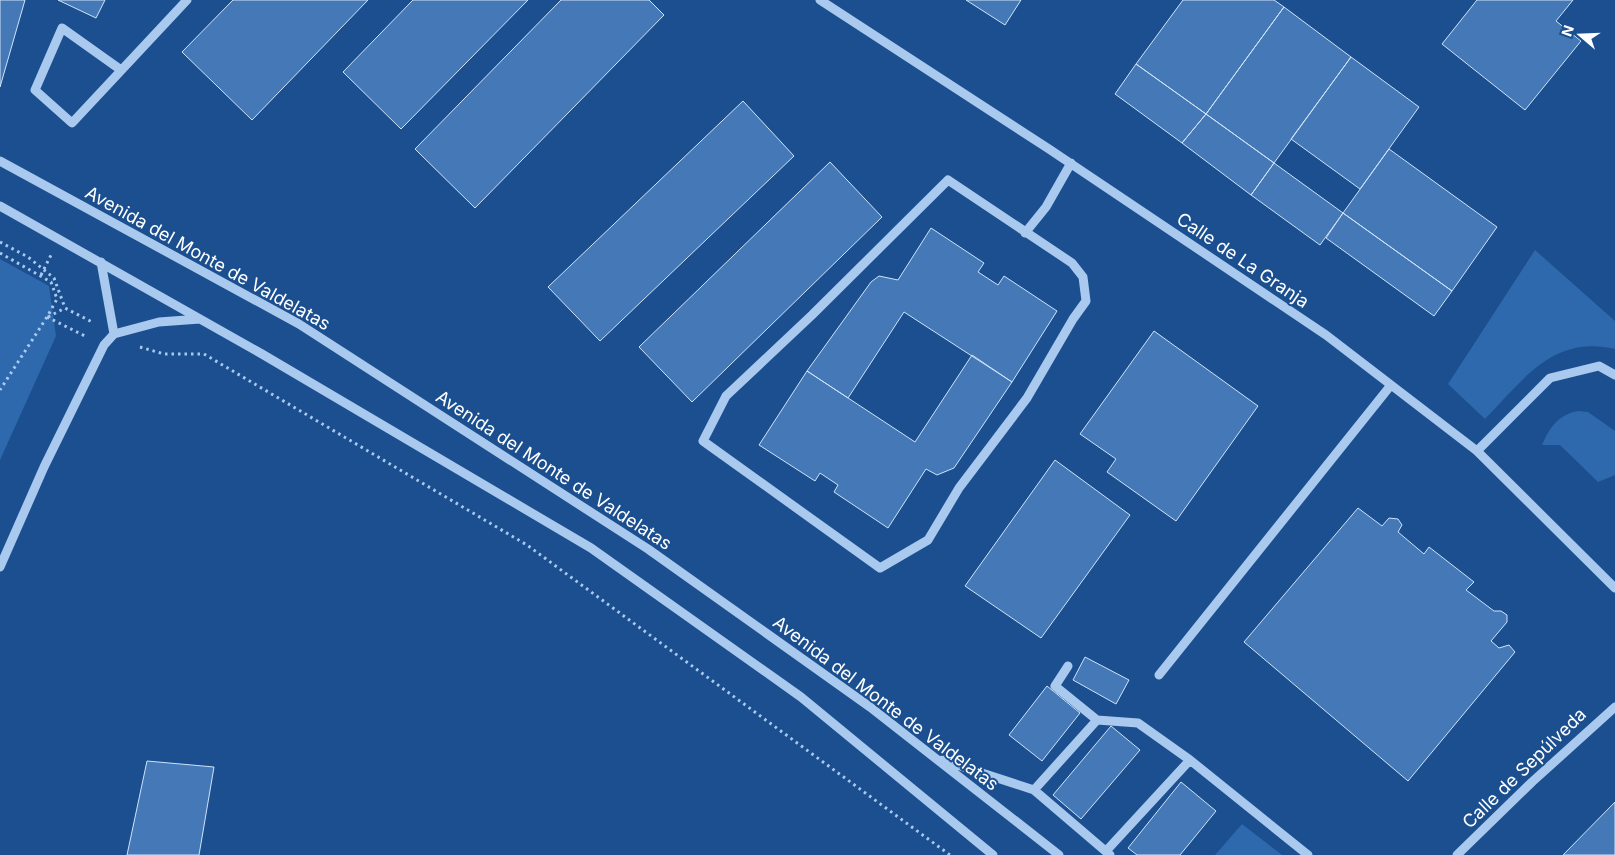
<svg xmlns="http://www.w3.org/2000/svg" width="1615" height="855" font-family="Inter,sans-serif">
	<rect width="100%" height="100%" fill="#1b4f8f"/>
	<path fill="#2e69ad" d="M1535,250L1615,321V349C1553,335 1524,379 1485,419L1448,384Z
		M0,259L49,286L56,336L0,460Z
		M1578,411L1588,412L1615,431V475L1598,482L1560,445H1542C1550,427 1558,415 1578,411Z
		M1242,824L1282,855H1215Z"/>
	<path fill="#4478b7" stroke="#cfe3fa" d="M0,0H25L0,87Z
		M58,0H105L96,18Z
		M233,0H368L252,120L182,52Z
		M413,0H528L401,129L343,72Z
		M561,0H649L664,15L475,208L415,149Z
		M966,0H1021L1005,25Z
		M1183,0H1274L1284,7L1206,114L1136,64Z
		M1477,0H1573L1556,21L1581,41L1525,110L1442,44Z
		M1284,7L1351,57L1274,163L1206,114Z
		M1351,57L1419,107L1360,189L1291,139Z
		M1136,64L1206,114L1182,143L1115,94Z
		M743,101L794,156L600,341L548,287Z
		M1206,114L1274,163L1251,195L1182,143Z
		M1389,149L1497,227L1452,291L1343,213Z
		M830,162L882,217L692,402L639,347Z
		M1274,163L1343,213L1320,245L1251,195Z
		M1343,213L1452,291L1434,316L1326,238Z
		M931,228L984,263L978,272L998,285L1004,276L1057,311L1012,382L904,312L848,398L807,371L871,282L879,276L898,280Z
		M1154,331L1258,406L1176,521L1107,472L1116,459L1080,434Z
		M972,355L1012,382L954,468L937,475L926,469L888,528L834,492L838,485L820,473L815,481L759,445L807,371L915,442Z
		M1055,460L1130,515L1041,638L965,586Z
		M1358,508L1382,526L1389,518L1398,519L1402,525L1398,532L1424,554L1429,547L1474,582L1466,590L1494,611H1501L1507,615V622L1491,641L1499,648L1509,645L1515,652L1408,781L1244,642Z
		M1085,657L1129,680L1116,704L1073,680Z
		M1047,686L1080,713L1042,761L1009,735Z
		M1111,726L1140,750L1081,819L1053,795Z
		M147,761L214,767L199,855H127Z
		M1181,782L1216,811L1180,855H1137L1128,848Z
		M1615,802V855H1563Z"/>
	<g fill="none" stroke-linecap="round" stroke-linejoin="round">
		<path stroke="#a9c9ee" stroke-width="3" stroke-dasharray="2.5 4" stroke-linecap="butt" d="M0,242L28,257L54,278L65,308L92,322
			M0,253L51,282L57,299L47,317L0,390
			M41,275L51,255
			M47,317L87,337
			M48,317L65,308
			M140,347L164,354H204L527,545L950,855"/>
		<path stroke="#a9c9ee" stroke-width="9" d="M820,0L1049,149L1326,335L1477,451L1615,588
			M121,70L62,28L35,90L72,123L187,0
			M0,161L299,324L648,549L870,707L1059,855
			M948,180L1072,263L1083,277L1086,301L1073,319L1027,398L959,488L928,540L880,568L703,441L726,396L812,315Z
			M0,206L262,354L591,548L801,697L993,855
			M1025,233L1046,207L1071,163
			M101,262L114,334
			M1477,451L1550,378L1599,366L1615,375
			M0,567L44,467L104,345L114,334L159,322L200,319
			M1068,666L1055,686L1097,720
			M1159,675L1391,385
			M942,760L1034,790L1110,855
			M1034,790L1097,720L1138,723L1190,760L1308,855
			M1107,850L1190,760
			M1457,855L1532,782L1615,707"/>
	</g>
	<g text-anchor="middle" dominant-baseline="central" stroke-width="4" stroke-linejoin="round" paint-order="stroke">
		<g font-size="18" fill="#fff" stroke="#1b4f8f">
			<text transform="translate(208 258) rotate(29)">Avenida del Monte de Valdelatas</text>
			<text transform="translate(1243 260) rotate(34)">Calle de La Granja</text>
			<text transform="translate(554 470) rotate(33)">Avenida del Monte de Valdelatas</text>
			<text transform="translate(886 703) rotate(37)">Avenida del Monte de Valdelatas</text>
			<text transform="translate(1524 768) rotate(-44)">Calle de Sepúlveda</text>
		</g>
	</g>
	<g transform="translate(1580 35) rotate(289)" stroke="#1b4f8f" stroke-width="4" paint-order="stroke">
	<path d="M0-4L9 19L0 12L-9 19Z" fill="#ffffff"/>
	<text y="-8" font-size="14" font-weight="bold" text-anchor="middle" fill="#ffffff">N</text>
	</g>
</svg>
